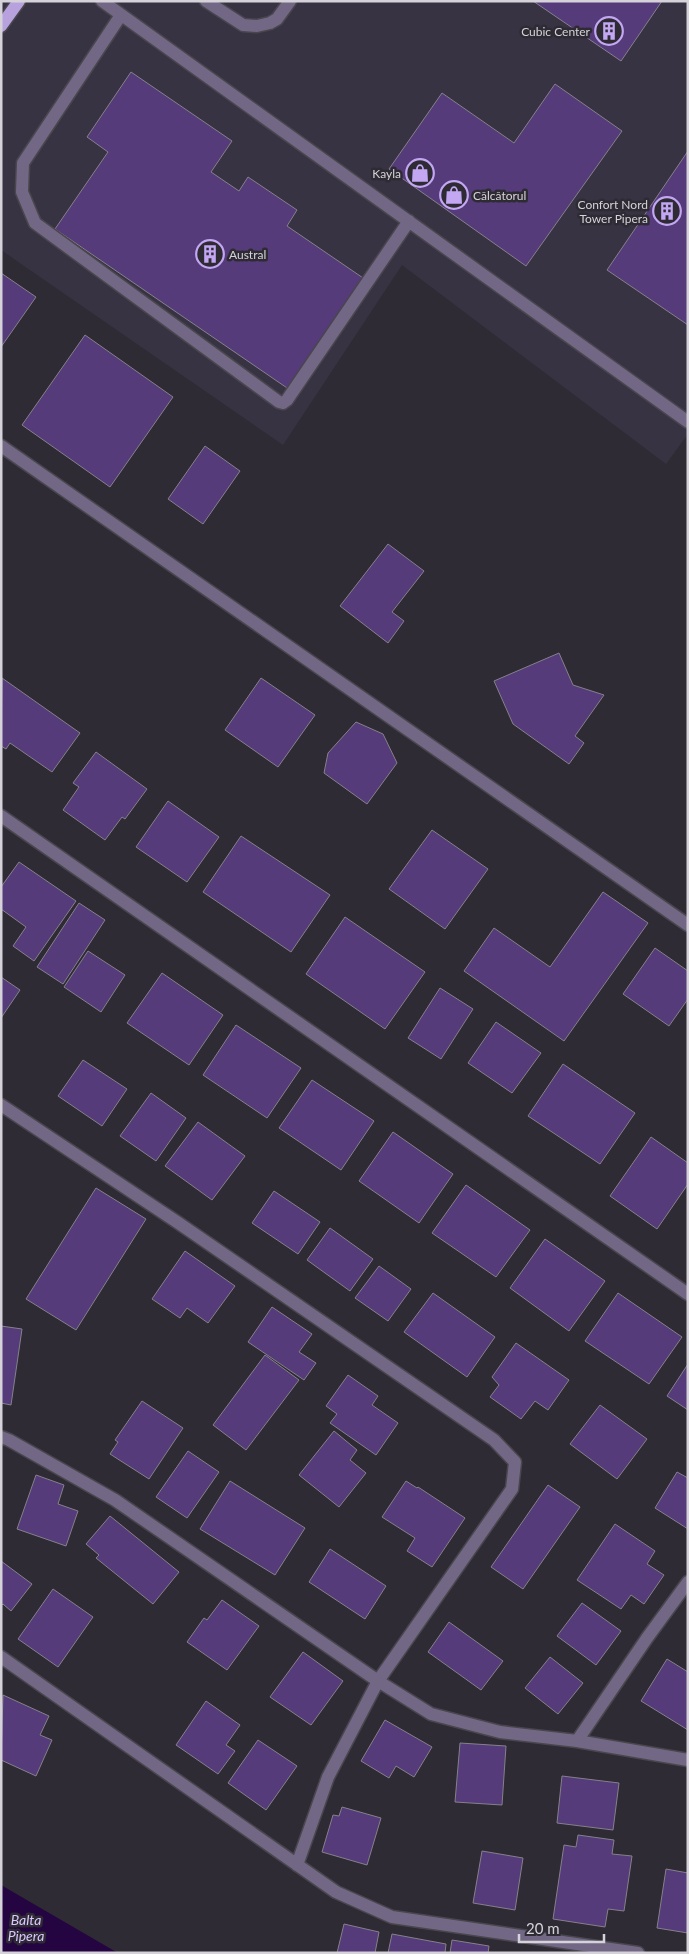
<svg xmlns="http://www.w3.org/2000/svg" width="689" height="1954" font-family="Lato,sans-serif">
	<rect width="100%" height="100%" fill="#2e2b34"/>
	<path fill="#383342" d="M1,1H688V434L666,464L402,265L283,445L1,250Z"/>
	<path fill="#240541" d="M1,1885L118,1953H1Z"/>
	<path fill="#553b79" stroke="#84818b" d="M533,1H662L621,61Z
		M131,72L232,141L211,172L239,191L248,177L297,210L287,226L366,280L290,390L55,229L108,152L87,137Z
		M555,84L622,131L526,266L389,169L442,93L514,143Z
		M688,151V325L607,270Z
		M1,273L36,297L1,347Z
		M85,335L173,397L110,487L22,425Z
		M205,446L240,471L203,524L168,499Z
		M388,544L424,571L392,612L404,621L388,643L340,606Z
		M559,653L573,685L604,695L575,736L584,743L569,764L513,724L494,681Z
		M2,678L80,733L52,772L10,743L6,749L1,746Z
		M261,678L315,715L278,767L225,730Z
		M356,722L383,734L397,763L367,804L324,773L328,753Z
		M96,752L147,789L125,819L122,817L105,840L63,810L79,787L73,783Z
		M168,801L219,837L187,882L136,847Z
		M432,830L488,869L445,929L389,889Z
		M241,836L330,895L291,952L203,892Z
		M19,862L76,901L34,961L13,946L26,927L1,909V887Z
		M603,892L648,923L564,1041L464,971L494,928L550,967Z
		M79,903L105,920L63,984L37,967Z
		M345,917L425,972L385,1029L306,974Z
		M655,948L688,971V999L669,1026L623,994Z
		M88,951L125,975L101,1012L64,987Z
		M162,973L223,1015L189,1065L127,1023Z
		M1,977L20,990L1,1018Z
		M440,988L473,1009L441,1059L408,1038Z
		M496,1022L541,1053L512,1093L468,1063Z
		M236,1025L301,1068L267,1118L203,1075Z
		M83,1060L127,1089L102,1126L58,1096Z
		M563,1064L635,1113L600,1164L528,1116Z
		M312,1080L374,1121L341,1170L279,1128Z
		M151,1093L186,1118L156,1161L120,1136Z
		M198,1122L245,1156L212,1200L165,1166Z
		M393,1132L453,1174L419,1223L359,1181Z
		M651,1137L688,1163V1184L657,1229L610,1196Z
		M466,1185L530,1230L496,1277L432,1233Z
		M96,1188L146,1219L76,1330L26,1299Z
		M274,1191L320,1222L298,1254L252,1223Z
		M330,1228L373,1259L350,1291L307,1260Z
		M545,1239L605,1281L569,1331L510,1288Z
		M185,1251L235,1286L208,1323L187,1308L180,1318L152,1299Z
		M379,1266L411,1289L388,1321L355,1298Z
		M433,1293L495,1337L467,1377L404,1332Z
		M618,1293L682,1337L649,1384L585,1341Z
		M272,1307L312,1334L299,1352L316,1363L304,1380L248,1342Z
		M1,1326L22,1329L11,1405L1,1403Z
		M516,1343L569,1380L548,1410L535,1401L521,1419L490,1397L499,1385L492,1377Z
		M265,1355L299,1380L246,1450L213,1425Z
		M688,1364V1410L667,1396Z
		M348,1375L378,1396L372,1405L398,1423L376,1455L330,1423L337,1414L326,1406Z
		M142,1401L183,1428L149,1479L110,1454L118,1442L115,1440Z
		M600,1405L647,1439L617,1479L570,1444Z
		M334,1431L357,1450L350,1460L366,1473L339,1507L299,1475Z
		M188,1451L219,1472L187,1518L156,1497Z
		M677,1472L688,1478V1529L655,1508Z
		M36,1475L64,1485L58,1504L78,1511L66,1546L17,1529Z
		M230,1481L305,1528L275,1575L200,1529Z
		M406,1481L417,1488L418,1487L465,1518L432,1567L407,1551L415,1538L382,1517Z
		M548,1485L580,1507L523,1589L491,1567Z
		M110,1516L179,1572L153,1604L96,1558L99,1555L86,1544Z
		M615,1524L655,1551L647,1564L664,1575L644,1604L631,1595L621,1609L577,1580Z
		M330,1549L386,1586L365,1619L309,1582Z
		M1,1561L32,1584L11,1611L3,1604L1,1606Z
		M53,1589L93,1617L58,1667L18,1639Z
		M222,1600L259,1626L227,1670L187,1642L204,1618L207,1620Z
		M582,1603L621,1631L596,1665L557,1636Z
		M449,1622L503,1661L481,1690L428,1652Z
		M303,1652L343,1681L311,1725L270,1697Z
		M550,1657L583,1683L558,1714L525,1688Z
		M667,1659L688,1672V1730L641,1701Z
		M3,1695L49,1716L40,1735L52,1740L36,1776L1,1760Z
		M206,1701L240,1725L226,1745L235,1751L218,1774L176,1745Z
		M385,1720L432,1747L414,1777L396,1766L389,1778L361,1761Z
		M258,1740L297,1766L266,1810L228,1783Z
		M460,1743L506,1746L502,1805L455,1802Z
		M562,1776L619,1783L613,1830L557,1823Z
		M342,1807L381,1818L367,1865L322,1852L333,1815L339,1816Z
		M578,1835L614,1840L612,1854L632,1856L624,1911L608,1909L605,1927L553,1919L564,1845L576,1847Z
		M482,1851L523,1858L515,1910L473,1903Z
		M666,1869L688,1873V1933L657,1928Z
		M344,1924L379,1932L375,1953H337Z
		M392,1934L446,1944L445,1953H388Z
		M452,1940L489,1946L488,1953H450Z"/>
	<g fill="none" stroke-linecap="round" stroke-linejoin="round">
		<defs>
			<path id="minor" d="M102,1L688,422
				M206,1L243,25L257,26L270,23L277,19L290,1
				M121,15L23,163L22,192L35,223L279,402L283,403L287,400L409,221
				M1,446L688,925
				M1,816L688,1294
				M1,1105L177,1222L494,1440L515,1462L512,1489L378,1681L328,1777L297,1865
				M1,1437L9,1440L115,1500L378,1681L431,1714L500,1732L577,1741L688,1760
				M1,1657L336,1892L392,1917L638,1953
				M577,1741L647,1638L688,1582"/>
			<path id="major" d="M1,26L19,1"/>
		</defs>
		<use href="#minor" stroke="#49464e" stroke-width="15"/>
		<use href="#major" stroke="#49464e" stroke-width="15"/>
		<use href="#minor" stroke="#726885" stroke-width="12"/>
		<use href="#major" stroke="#b8a2de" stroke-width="12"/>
	</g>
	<defs>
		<symbol id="building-ring" viewBox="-11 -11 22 22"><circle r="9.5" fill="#2e2b34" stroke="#c3a7f2" stroke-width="1.5"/><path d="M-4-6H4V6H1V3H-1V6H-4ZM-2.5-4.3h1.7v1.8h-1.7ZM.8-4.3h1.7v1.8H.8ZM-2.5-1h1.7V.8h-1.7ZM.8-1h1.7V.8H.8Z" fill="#c3a7f2"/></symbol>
		<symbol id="shop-ring" viewBox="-11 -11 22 22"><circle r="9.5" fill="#2e2b34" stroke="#c3a7f2" stroke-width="1.5"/><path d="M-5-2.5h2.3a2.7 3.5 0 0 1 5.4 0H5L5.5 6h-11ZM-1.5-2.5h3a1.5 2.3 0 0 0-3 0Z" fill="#c3a7f2"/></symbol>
	</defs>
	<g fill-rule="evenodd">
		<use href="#building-ring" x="593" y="15" width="32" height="32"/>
		<use href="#shop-ring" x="404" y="157" width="32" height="32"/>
		<use href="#shop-ring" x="438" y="179" width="32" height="32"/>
		<use href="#building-ring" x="651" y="195" width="32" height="32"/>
		<use href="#building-ring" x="194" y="238" width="32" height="32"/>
	</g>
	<g text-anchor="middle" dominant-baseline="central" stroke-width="5" stroke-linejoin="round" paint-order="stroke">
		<g font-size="12" fill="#d5d3d9" stroke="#2e2b34" text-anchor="end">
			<text x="590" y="31">Cubic Center</text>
			<text x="401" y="173">Kayla</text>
			<text x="473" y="195" text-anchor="start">Călcătorul</text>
			<text x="648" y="204">Confort Nord<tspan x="648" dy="14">Tower Pipera</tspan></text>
			<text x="229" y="254" text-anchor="start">Austral</text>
		</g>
		<g font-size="14" font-style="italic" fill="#dbc7ff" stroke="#2e2b34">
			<text x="26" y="1919">Balta<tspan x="26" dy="16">Pipera</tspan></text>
		</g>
	</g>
	<rect width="689" height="1954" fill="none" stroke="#d5d3d9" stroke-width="5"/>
	<path d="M519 1934v8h85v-8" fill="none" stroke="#d5d3d9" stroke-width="2.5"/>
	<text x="526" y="1934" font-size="15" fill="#d5d3d9" stroke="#2e2b34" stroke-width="4" paint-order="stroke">20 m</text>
</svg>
